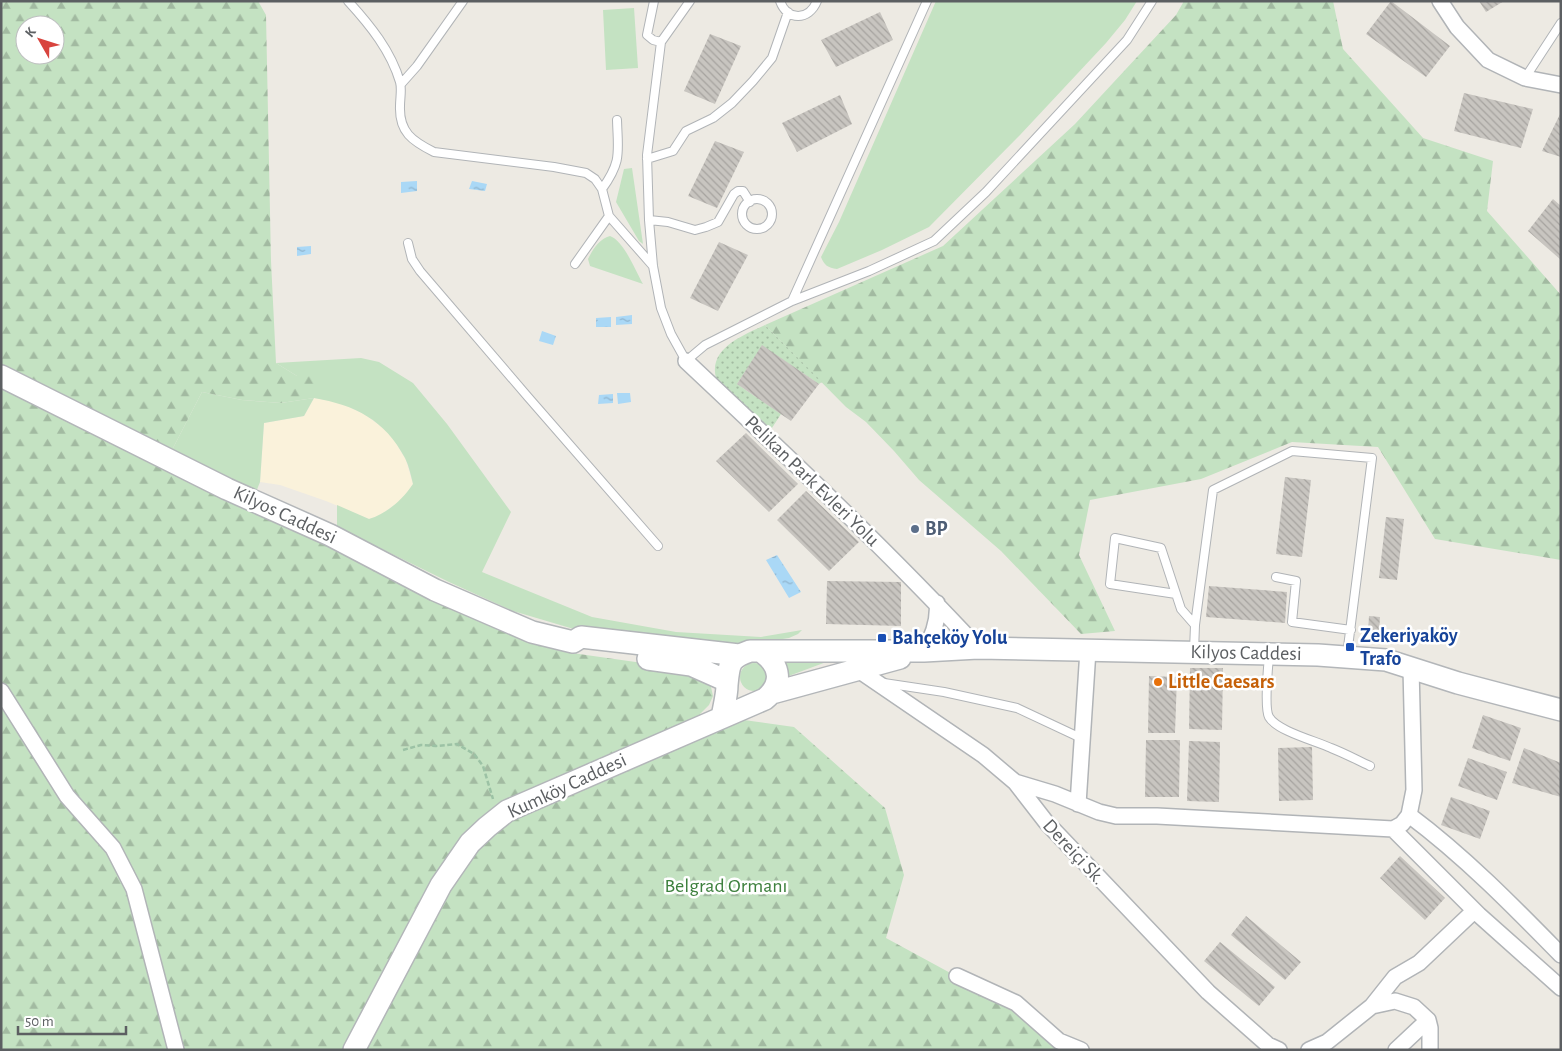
<svg xmlns="http://www.w3.org/2000/svg" width="1562" height="1051" font-family="'Alegreya Sans',sans-serif">
	<defs>
		<pattern id="forest-firs" width="22" height="20" patternUnits="userSpaceOnUse" patternTransform="scale(1.25)"><rect width="22" height="20" fill="#c4e2c2"/><path d="M5 1l3.5 6h-7zM16 11l3.5 6h-7z" fill="#a2baa1"/></pattern>
		<pattern id="garden-dots" width="8" height="8" patternUnits="userSpaceOnUse" patternTransform="scale(1.25)"><rect width="8" height="8" fill="#c4e2c2"/><path d="M2 2h.1M6 6h.1" fill="none" stroke="#a2baa1" stroke-width="1.8" stroke-linecap="round"/></pattern>
		<pattern id="water-ripples" width="26" height="14" patternUnits="userSpaceOnUse" patternTransform="scale(1.25)"><rect width="26" height="14" fill="#aad8f6"/><path d="M2 4q2-2 4 0t4 0M15 11q2-2 4 0t4 0" fill="none" stroke="#8eb2cb"/></pattern>
		<pattern id="building-back-hatch" width="6" height="6" patternUnits="userSpaceOnUse" patternTransform="scale(1.25)"><rect width="6" height="6" fill="#c8c5c0"/><path d="M-1 5l2 2M0 0l6 6M5-1l2 2" fill="none" stroke="#a6a39f"/></pattern>
	</defs>
	<rect width="100%" height="100%" fill="#edeae3"/>
	<path fill="#faf2db" d="M314,398L338,402L364,414L390,433L406,460L413,484L404,498L379,516L369,519L326,501L280,485L260,482L264,423L304,416Z"/>
	<path fill="#c4e2c2" d="M936,1H1137L1125,20L1106,43L1020,135L929,227L882,250L837,269C828,268 824,265 821,257L839,222Z
		M634,8L638,68L606,70L603,10Z
		M632,168L643,244L639,241L616,202L624,169Z
		M610,236C624,241 635,270 643,284L590,266L588,259C593,249 599,239 610,236Z
		M361,358L379,362L413,383L447,424L511,512L482,572L592,617L676,632L761,637L802,630L798,634L789,638L757,643H706L577,630L513,611L449,582L337,527V505L369,519C388,513 402,500 413,484C411,476 409,466 405,458C385,420 355,405 314,398L304,416L264,423L260,482L256,492L220,475L172,450L202,392L242,400L281,403L314,398L297,376L276,363Z
		M781,660L829,661L786,677Z
		M740 677a14 14 0 1 1 28 0a14 14 0 1 1-28 0Z"/>
	<path fill="url(#forest-firs)" fill-rule="evenodd" d="M1,1H258L266,15L271,261L276,363L297,376L318,374L322,380L314,398L281,403L242,400L202,392L172,450L1,364ZM25,25H55V55H25Z
		M1184,1H1333L1343,49L1423,138L1493,161L1487,211L1561,295V560L1435,539L1378,447L1292,442L1201,479L1090,500L1079,555L1115,631L1081,634L1001,551L919,480L894,451L866,422L846,407L765,325L943,246L1075,124L1176,15Z
		M1,385L155,465L260,516L301,528L414,589L483,623L527,641L572,653L685,669L706,679L711,687L713,696L709,705L700,714L794,727L885,808L904,875L886,938L1092,1050H4L1,1047Z"/>
	<path fill="url(#garden-dots)" d="M765,325L822,382L819,384L762,346L737,384L781,414L770,431L716,378C708,348 744,335 765,325Z"/>
	<path fill="url(#water-ripples)" d="M417,181V191L401,193V182Z
		M472,181L487,184L485,191L469,189Z
		M311,246V254L297,256V247Z
		M632,315V324L616,325V317Z
		M611,317V327H596V318Z
		M542,331L556,336L553,345L539,341Z
		M617,393H630L631,402L618,404Z
		M613,394V403L598,404L599,395Z
		M777,555L801,592L789,598L766,560Z"/>
	<path fill="url(#building-back-hatch)" d="M1391,1L1450,46L1426,77L1366,34Z
		M1479,1H1504L1486,12Z
		M880,12L893,40L836,67L821,40Z
		M710,34L741,46L715,104L684,91Z
		M1464,93L1533,109L1521,148L1454,131Z
		M840,95L852,124L797,152L782,123Z
		M1561,112V157L1542,151Z
		M715,141L744,152L717,208L688,196Z
		M1553,199L1561,206V260L1528,231Z
		M719,242L748,255L718,311L690,298Z
		M762,345L819,384L791,421L737,384Z
		M746,433L798,484L769,512L716,461Z
		M1285,477L1311,480L1302,557L1276,554Z
		M806,491L859,542L829,571L777,520Z
		M1386,517L1404,519L1397,580L1379,578Z
		M827,581L901,582V626L826,624Z
		M1209,586L1287,592L1285,623L1206,617Z
		M1369,616L1380,617L1379,632L1368,631Z
		M1190,668H1223L1222,730L1189,729Z
		M1149,676L1177,677L1175,733H1148Z
		M1483,715L1521,728L1510,761L1472,748Z
		M1146,740H1180L1179,797H1145Z
		M1189,741L1220,742L1219,802L1187,801Z
		M1312,747L1313,800L1279,801L1278,748Z
		M1524,748L1561,763V797L1512,783Z
		M1468,758L1507,772L1497,800L1458,786Z
		M1451,797L1490,811L1480,839L1441,825Z
		M1400,856L1445,898L1425,920L1380,878Z
		M1246,916L1301,962L1285,980L1231,935Z
		M1220,942L1275,987L1259,1006L1204,961Z"/>
	<g fill="none" stroke-linecap="round" stroke-linejoin="round">
		<defs>
			<path id="lane" d="M348,1C370,25 391,51 400,82C402,89 400,98 400,106C399,132 412,141 434,152L554,167L586,173L595,179L602,189L609,216L575,264
				M654,1L647,35L653,40L661,42
				M690,1L661,42L647,155L649,220L653,266L661,308L671,334L686,361L705,345L792,301L927,1
				M780,1C787,21 809,21 817,1
				M1525,78L1561,23
				M401,84L417,66L463,1
				M647,159L673,151L686,131L713,118L732,103L753,81L772,58L788,12
				M602,189C622,161 618,153 617,120
				M742 214a15 15 0 1 1 30 0a15 15 0 1 1-30 0Z
				M609,216L653,266
				M649,220L668,222L695,230L706,227L718,222L734,194L738,191H743L750,202
				M408,243L412,259L420,271L528,397L658,546
				M792,301L869,271L934,241L986,192L1127,40L1152,1
				M1276,577L1296,581L1292,622L1351,630
				M1176,594L1110,584L1115,538L1161,548L1181,609L1195,625L1194,651
				M1195,625L1213,490L1292,451L1372,458L1347,655
				M1269,656C1268,668 1264,708 1269,717C1277,731 1316,741 1331,748C1344,753 1357,760 1370,766
				M884,683L944,692L1017,708L1083,739"/>
			<path id="street" d="M1440,1L1457,27L1488,60L1525,78L1561,85
				M686,361C785,454 885,548 978,648
				M924,651C933,636 939,621 937,603
				M857,669L983,755L1015,782L1046,822L1208,992L1268,1045L1279,1050
				M1,691L67,796L113,848L134,889L176,1050
				M1015,782L1055,794L1099,812L1116,816H1157L1393,829L1402,824L1409,815L1414,790L1411,668
				M1078,804L1088,650
				M1409,815C1464,856 1513,906 1561,955
				M1393,829L1479,915L1561,988
				M957,976L1016,1003L1059,1041L1081,1050
				M1372,1006L1395,977L1419,963L1474,911
				M1309,1050L1327,1042L1372,1006L1395,1001L1414,1007L1428,1020L1430,1028V1050
				M1396,1050L1428,1020"/>
			<path id="secondary" d="M1,376L227,489L330,535L435,590L532,632L573,642
				M573,642L581,637L739,655
				M648,659L691,665L727,681
				M772,693L900,658
				M722,717C724,706 727,695 727,685C729,664 729,658 750,651H924L978,648L1318,655L1386,660L1458,683L1561,710
				M354,1050L441,885L470,843L487,827L507,811L765,699C783,684 781,666 762,652"/>
		</defs>
		<use href="#lane" stroke="#b1b4b7" stroke-width="10"/>
		<use href="#street" stroke="#b1b4b7" stroke-width="18"/>
		<use href="#secondary" stroke="#b3b6b9" stroke-width="24"/>
		<path stroke="#9cc2a5" stroke-width="2.5" stroke-dasharray="5 2.5" stroke-linecap="butt" d="M403,750L421,745L436,746L457,744L474,754L483,766L493,799"/>
		<use href="#lane" stroke="#fff" stroke-width="8"/>
		<use href="#street" stroke="#fff" stroke-width="15"/>
		<use href="#secondary" stroke="#fff" stroke-width="21"/>
	</g>
	<circle fill="#5c6f8a" stroke="#fff" stroke-width="2" cx="915" cy="529" r="5"/>
	<g fill="#1a4fb4" stroke="#fff" stroke-width="2">
		<rect x="877" y="633" width="10" height="10" rx="2.5"/>
		<rect x="1345" y="642" width="10" height="10" rx="2.5"/>
	</g>
	<circle fill="#e8710a" stroke="#fff" stroke-width="2" cx="1158" cy="682" r="5"/>
	<g text-anchor="middle" dominant-baseline="central" stroke-width="5" stroke-linejoin="round" paint-order="stroke">
		<g font-size="20" fill="#5c5f62" stroke="#fff">
			<text transform="translate(812 481) rotate(44)">Pelikan Park Evleri Yolu</text>
			<text transform="translate(285 515) rotate(25)">Kilyos Caddesi</text>
			<text transform="translate(1246 653) rotate(1)">Kilyos Caddesi</text>
			<text transform="translate(567 786) rotate(-25)">Kumköy Caddesi</text>
			<text transform="translate(1074 852) rotate(47)">Dereiçi Sk.</text>
		</g>
		<g font-size="20" font-weight="bold" fill="#4e5e75" stroke="#fff" text-anchor="start">
			<text x="925" y="529">BP</text>
		</g>
		<g font-size="20" font-weight="bold" fill="#164399" stroke="#fff" text-anchor="start">
			<text x="1360" y="636">Zekeriyaköy<tspan x="1360" dy="23">Trafo</tspan></text>
			<text x="892" y="638">Bahçeköy Yolu</text>
		</g>
		<g font-size="20" font-weight="bold" fill="#c56008" stroke="#fff" text-anchor="start">
			<text x="1168" y="682">Little Caesars</text>
		</g>
		<g font-size="20" fill="#3d803d" stroke="#fff">
			<text x="726" y="886">Belgrad Ormanı</text>
		</g>
	</g>
	<rect width="1562" height="1051" fill="none" stroke="#5c5f62" stroke-width="5"/>
	<g transform="translate(40 40) rotate(309)"><circle r="24" fill="#ffffff" stroke="#bebfc0"/>
	<path d="M0-4L9 19L0 12L-9 19Z" fill="#d8443e"/>
	<text y="-8" font-size="14" font-weight="bold" text-anchor="middle" fill="#5c5f62">K</text>
	</g>
	<path d="M18 1026v8h108v-8" fill="none" stroke="#5c5f62" stroke-width="2.5"/>
	<text x="25" y="1026" font-size="15" fill="#5c5f62" stroke="#ffffff" stroke-width="4" paint-order="stroke">50 m</text>
</svg>
